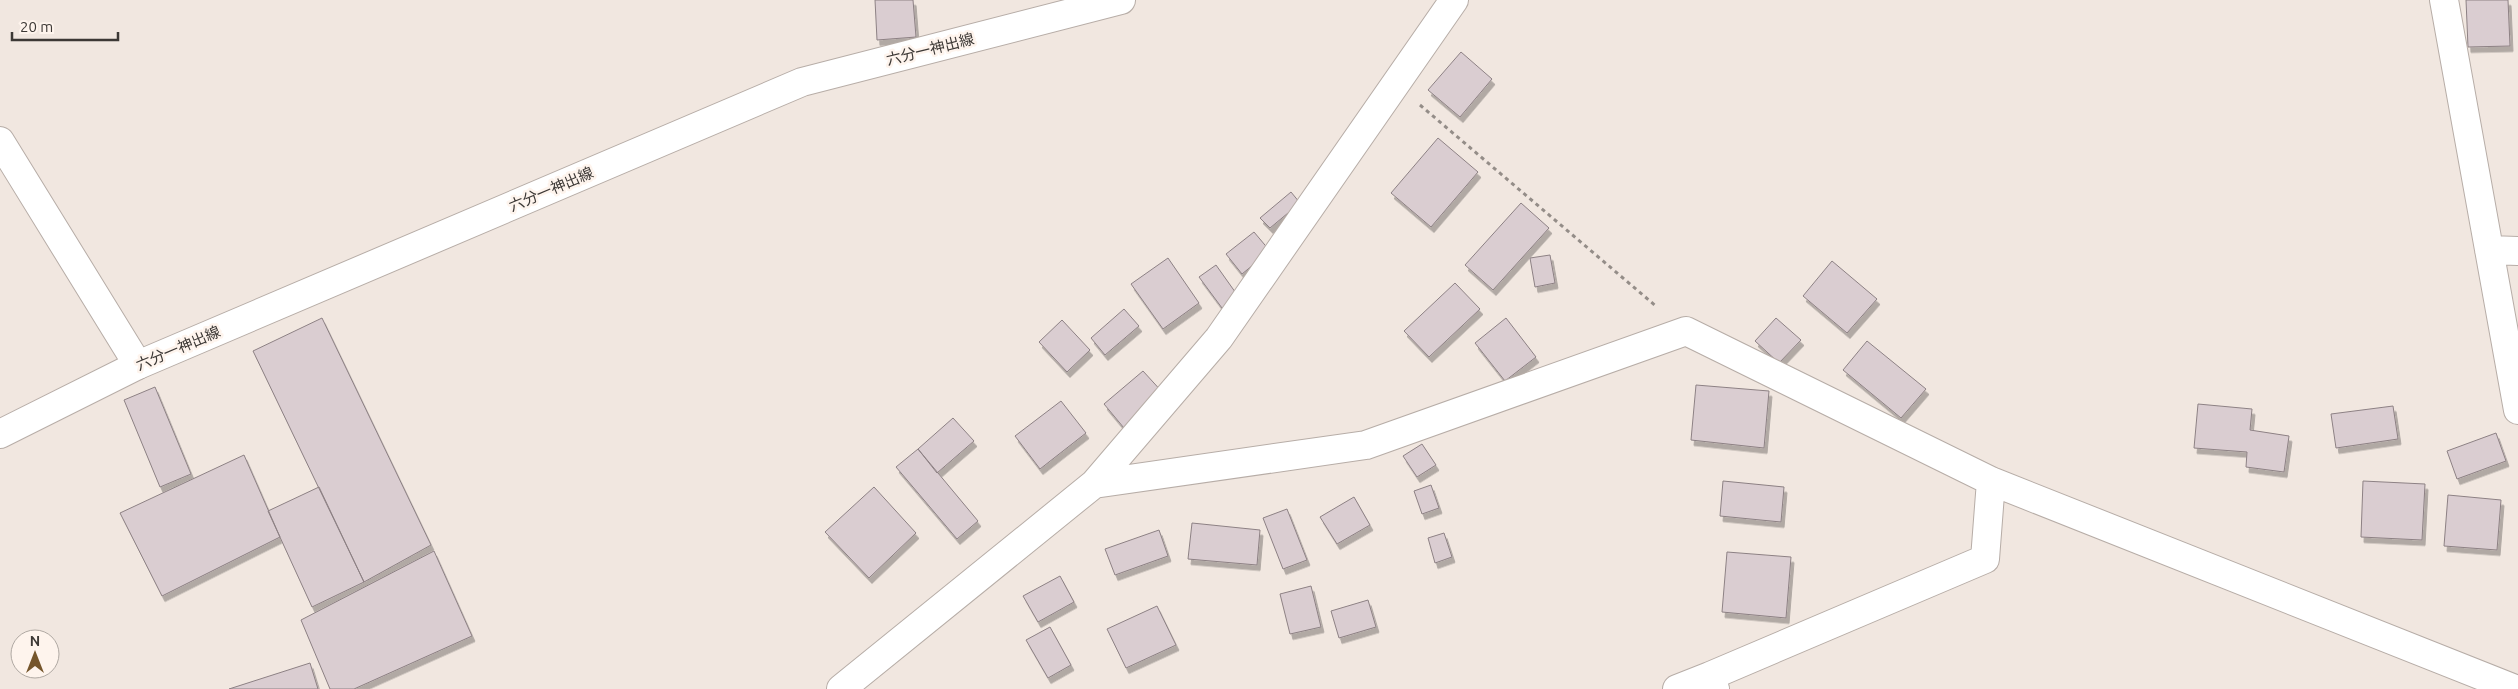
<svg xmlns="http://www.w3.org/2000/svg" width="2518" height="689" font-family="Ubuntu,'Noto Sans JP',sans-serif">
	<defs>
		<filter id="shadow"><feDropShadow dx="3" dy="5.5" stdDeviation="0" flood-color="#0004"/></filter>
	</defs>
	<rect width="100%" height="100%" fill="#f1e7e0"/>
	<path fill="#dacdd1" stroke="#8d8184" filter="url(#shadow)" d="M875,0H913L916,37L877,40Z
		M2466,0H2508L2510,46L2468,47Z
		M1461,52L1492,79L1460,117L1428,90Z
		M1438,138L1478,172L1431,227L1391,193Z
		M1291,192L1300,203L1270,228L1260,218Z
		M1521,203L1549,228L1493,290L1465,265Z
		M1254,232L1270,251L1242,274L1226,254Z
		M1550,255L1555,283L1535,287L1530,258Z
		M1168,258L1199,303L1163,329L1131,284Z
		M1832,261L1877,299L1847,333L1803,296Z
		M1216,265L1238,296L1222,308L1199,277Z
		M1455,283L1480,309L1429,357L1404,331Z
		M1124,309L1139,326L1105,355L1091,338Z
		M322,318L431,545L364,582L253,351Z
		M1506,318L1536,357L1505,381L1475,343Z
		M1776,318L1801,340L1779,363L1755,341Z
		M1062,320L1090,350L1067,372L1039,342Z
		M1867,341L1926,389L1901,418L1843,370Z
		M1143,371L1164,394L1124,428L1104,404Z
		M1696,385L1769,391L1764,448L1691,440Z
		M155,387L191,474L160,487L124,400Z
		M1061,401L1086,433L1040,469L1015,436Z
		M2198,404L2252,409L2250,430L2289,436L2284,472L2246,467L2247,452L2194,448Z
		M2393,406L2398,439L2336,448L2331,414Z
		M953,418L974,441L937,473L918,449Z
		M2496,433L2506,461L2457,479L2447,451Z
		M1422,444L1436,465L1417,477L1403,456Z
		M918,449L978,521L957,539L896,467Z
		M244,455L280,537L162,596L120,513Z
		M1723,481L1784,487L1781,522L1720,516Z
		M2363,481L2425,484L2422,540L2361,537Z
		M1431,485L1439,508L1422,514L1414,491Z
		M319,487L364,582L312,607L268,511Z
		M874,487L916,533L869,578L825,532Z
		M2448,495L2501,500L2497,550L2444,546Z
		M1354,497L1370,525L1337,544L1320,517Z
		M1287,509L1307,560L1283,569L1263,518Z
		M1192,523L1260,530L1257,565L1188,559Z
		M1159,530L1168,556L1115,575L1105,549Z
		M1444,533L1452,557L1435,563L1428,538Z
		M434,551L472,636L354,689H330L301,620Z
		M1727,552L1791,557L1786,618L1722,612Z
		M1060,576L1074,602L1038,622L1023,596Z
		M1311,586L1321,627L1290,634L1280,594Z
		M1368,600L1376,627L1339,638L1331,611Z
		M1157,606L1176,645L1126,668L1107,629Z
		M1050,627L1071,665L1048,678L1026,640Z
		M310,663L318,689H229Z"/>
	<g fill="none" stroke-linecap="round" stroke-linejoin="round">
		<defs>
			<path id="minor" d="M2444,0L2518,410
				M0,141L138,365
				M2489,250L2518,251
				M1094,484L1366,445L1686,331L1991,481L2515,689
				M1710,676L1985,559L1991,481
				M841,689L1094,484L1219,338L1454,0
				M1677,689L1710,676L1715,689"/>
			<path id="major" d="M0,434L138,365L802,82L1121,0"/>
		</defs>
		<use href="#minor" stroke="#b7ada7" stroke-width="30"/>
		<use href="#major" stroke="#b7ada7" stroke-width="30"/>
		<path stroke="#948d88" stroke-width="3" stroke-dasharray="4 4" stroke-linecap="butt" d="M1420,105L1657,307"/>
		<use href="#minor" stroke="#fff" stroke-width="28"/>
		<use href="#major" stroke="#fff" stroke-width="28"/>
	</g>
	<g text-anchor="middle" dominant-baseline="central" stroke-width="5" stroke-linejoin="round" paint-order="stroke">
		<g font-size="15" fill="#3c3835" stroke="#fef4ed">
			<text transform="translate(930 49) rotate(-14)">六分一神出線</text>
			<text transform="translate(551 189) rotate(-23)">六分一神出線</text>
			<text transform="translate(178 348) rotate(-23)">六分一神出線</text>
		</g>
	</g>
	<g transform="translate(35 654)"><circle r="24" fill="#fef4ed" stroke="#b0a9a3"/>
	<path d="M0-4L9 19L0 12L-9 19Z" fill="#75552b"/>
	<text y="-8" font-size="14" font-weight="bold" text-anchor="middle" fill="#3c3835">N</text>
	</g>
	<path d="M12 32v8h106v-8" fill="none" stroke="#3c3835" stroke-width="2.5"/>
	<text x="20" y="32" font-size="15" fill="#3c3835" stroke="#fef4ed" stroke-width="4" paint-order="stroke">20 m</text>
</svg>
